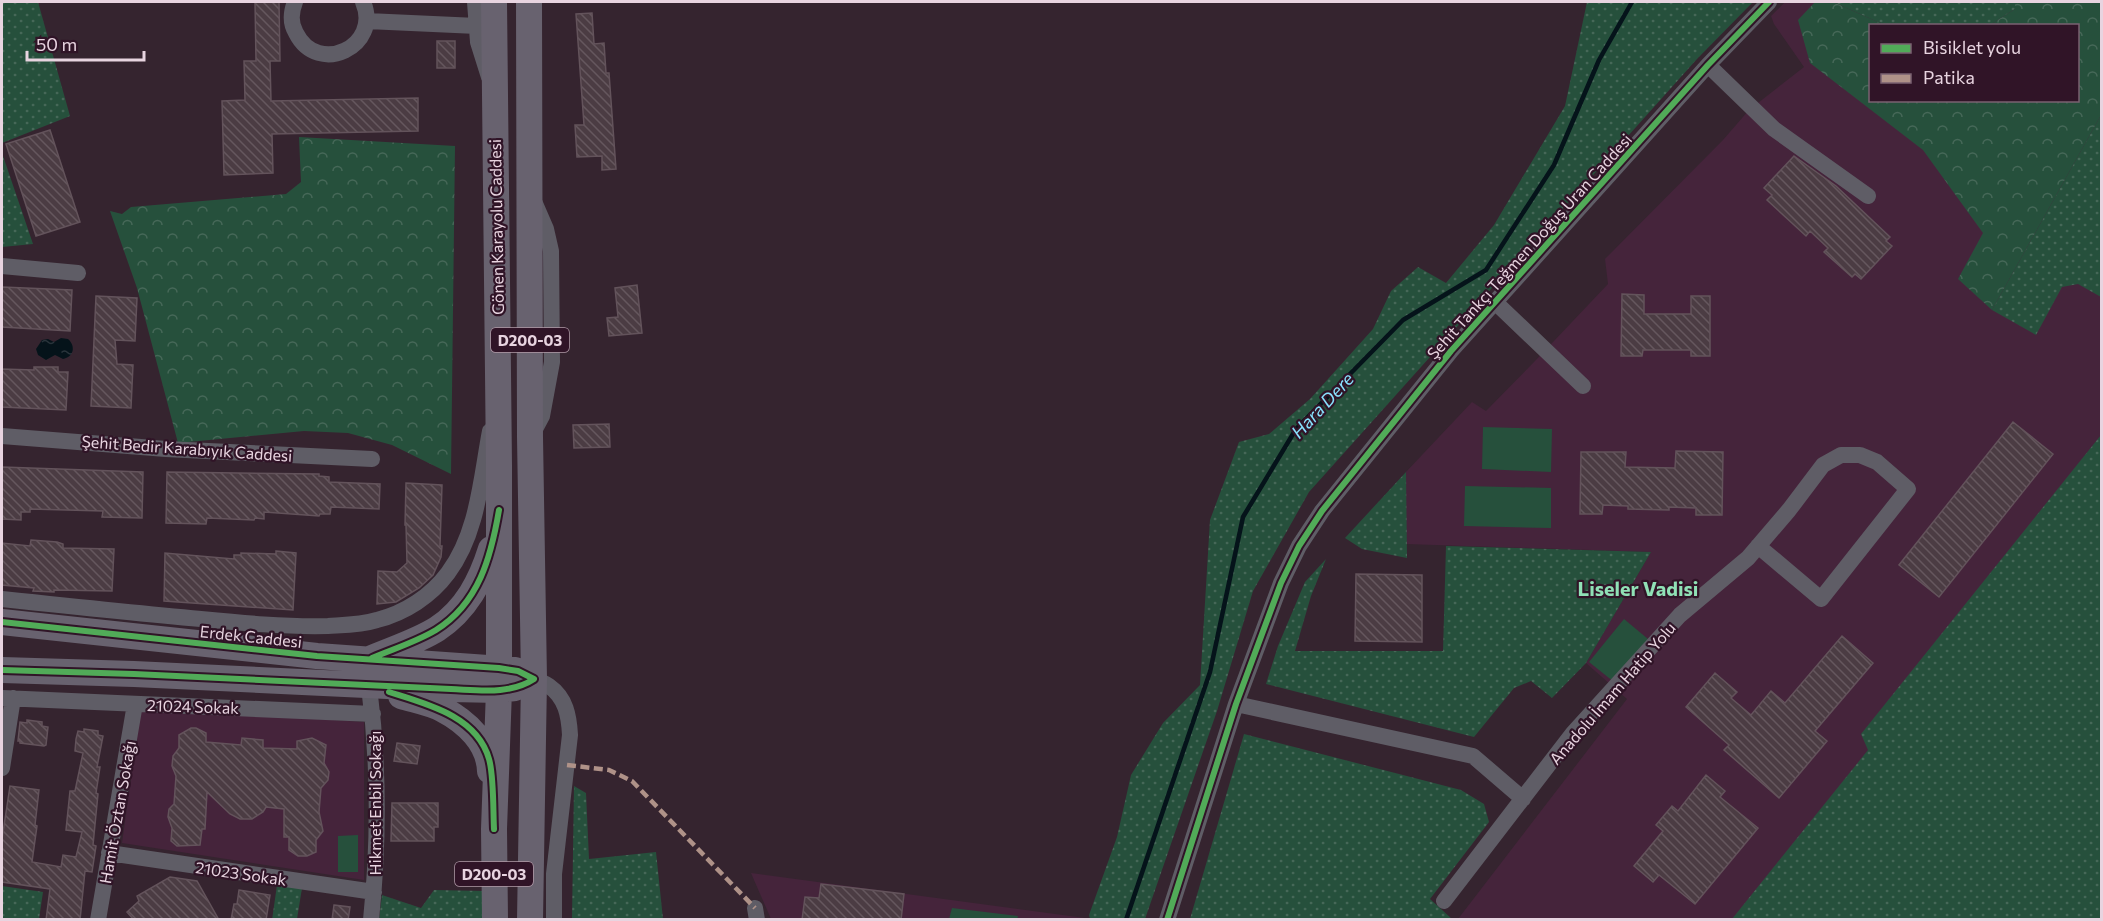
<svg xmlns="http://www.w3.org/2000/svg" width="2103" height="921" font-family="Commissioner,sans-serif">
	<defs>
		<pattern id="grass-dots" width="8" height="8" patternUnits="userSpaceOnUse" patternTransform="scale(1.5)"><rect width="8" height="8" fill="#26503c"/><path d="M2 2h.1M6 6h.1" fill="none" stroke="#466858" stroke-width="1.8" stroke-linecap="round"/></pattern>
		<pattern id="forest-crowns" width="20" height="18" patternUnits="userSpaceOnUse" patternTransform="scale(1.5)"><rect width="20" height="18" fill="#26503c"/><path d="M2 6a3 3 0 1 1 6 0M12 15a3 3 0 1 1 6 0" fill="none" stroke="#466858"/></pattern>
		<pattern id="water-ripples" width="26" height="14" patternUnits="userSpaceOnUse" patternTransform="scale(1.5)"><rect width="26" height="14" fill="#05131a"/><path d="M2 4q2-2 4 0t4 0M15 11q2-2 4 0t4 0" fill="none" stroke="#29343b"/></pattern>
		<pattern id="building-back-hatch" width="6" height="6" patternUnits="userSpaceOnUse" patternTransform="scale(1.5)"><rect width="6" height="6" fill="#4b3c43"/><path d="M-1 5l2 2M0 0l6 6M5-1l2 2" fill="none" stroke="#65575e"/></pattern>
	</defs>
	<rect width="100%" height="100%" fill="#35242f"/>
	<path fill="#45243b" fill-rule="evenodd" d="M1785,2H2101V919H1458L1627,699L1586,663L1651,552L1406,544V472L1472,402L1486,411L1535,361L1608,284L1605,259L1723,140L1749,110L1804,67L1774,24L1771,16ZM1870,26H2078V100H1870Z
		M141,708L364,722V880L122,843Z
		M751,873L1085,918V919H771Z"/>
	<path fill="url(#grass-dots)" d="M2,2H38L70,116L2,143Z
		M1587,2H1753L1697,59L1309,492L1253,591L1217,711L1145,919H1090L1089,915L1117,837L1131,775L1163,723L1200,685L1210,520L1239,442L1269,434L1310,399L1373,329L1391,291L1418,267L1446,283L1494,225L1565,106Z
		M1833,2H2015V9L1990,25L1893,26L1878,22Z
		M2101,115V297L2078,284L2062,287L2036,335L1992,310Z
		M2,153L33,244L2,247Z
		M2101,435V919H1732L1868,750L1861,734Z
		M1406,472L1407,558L1362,549L1345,538Z
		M1446,546L1651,552L1586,663L1552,698L1531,681L1514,688L1474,737L1266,684L1278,646L1305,582L1326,559L1311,596L1295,651H1443Z
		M1244,734L1461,790L1484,804L1489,822L1430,899L1452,919H1190Z
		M574,786L586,793L589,859L656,852L663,919H572Z
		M277,885L302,888L297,919L272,920Z
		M2,886L43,892L39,919H2Z
		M434,890L485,891V919L379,920L382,895L421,908Z"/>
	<path fill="url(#forest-crowns)" d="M1815,2H1833L1878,22L1893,25L1870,26V100H2078V26L1990,25L2015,9V2H2101V115L1992,310L1958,279L1983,233L1923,150L1810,63L1798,20Z
		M299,137L455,146L451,474L392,445L348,433L304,431L178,443L137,288L110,211L122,214L131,207L286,194L301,182Z"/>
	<path fill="#26503c" d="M1483,427L1552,429L1551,472L1482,469Z
		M1465,486L1551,488V528L1464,526Z
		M1624,619L1648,639L1614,682L1589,662Z
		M358,835V872H338V836Z
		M952,908L1018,916L1017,920L949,919Z"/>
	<path fill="url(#water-ripples)" d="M61,338L68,339C76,346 74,357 63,359L55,355L46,360L38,355L36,349L42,340L48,339L54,342Z"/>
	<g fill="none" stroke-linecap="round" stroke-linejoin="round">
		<path stroke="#05131a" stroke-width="4.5" d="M1126,920L1210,672L1243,517L1296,429L1403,320L1486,270L1554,165L1599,60L1632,2"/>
	</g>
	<path fill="url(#building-back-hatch)" stroke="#63535b" stroke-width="1.5" d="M255,2H279L280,61H270L271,101L418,98V131L272,134L273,173L224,175L222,101L245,100L244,61H256Z
		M592,13L594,44L604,43L606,73H609L616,169L602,170V156L577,157L575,125H584L576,14Z
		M437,41H455V68H437Z
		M50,130L80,222L36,236L6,144Z
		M1794,156L1836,186L1890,237L1886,241L1892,246L1861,279L1855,274L1852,277L1824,252L1828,248L1810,231L1806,236L1767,200L1772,195L1764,188Z
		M637,285L642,333L609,336L607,318L618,317L615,288Z
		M2,287L72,290L70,331L2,327Z
		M1622,294L1644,295V314H1691V296H1710V356H1691V350H1643L1642,356H1621Z
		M96,296L137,298L135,341L115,340L117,364L133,365L131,408L91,406Z
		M34,367H58V372H68L66,410L2,407V369L34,370Z
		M2013,422L2053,454L1939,597L1899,565Z
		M609,424L610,447L574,448L573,425Z
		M1676,451L1723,452L1722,515H1696V508L1669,507V510L1628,509V506L1603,505L1602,514H1580L1581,452H1626L1625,467L1675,468Z
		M2,467L143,472L142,518L102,517L103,511L30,509V512H21V520L2,519Z
		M167,472L319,474V476L329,477V482L380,484L379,509L331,507L330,514H320L319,516L264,512V519L255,518L254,520L207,518L206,524L166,523Z
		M406,483L442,485L440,546H442L441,557L433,575L419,588L396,602L377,604L378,571L397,572L407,563L406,525H405Z
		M31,540L57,542L63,544V548L114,549L112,591L54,590V592L33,591L34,588L2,585V543L30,546Z
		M276,551L296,553L293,610L164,601L165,553L234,559V555H241V553L276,554Z
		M1356,574L1422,575V642L1355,641Z
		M1842,636L1873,663L1815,731L1827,741L1779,798L1724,750L1729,745L1686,707L1715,673L1737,692L1731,698L1751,715L1771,691L1785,703Z
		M27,720L42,722V726L48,727L46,745L44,746L20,743V741H18L20,722L27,723Z
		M191,728H196L206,733V742L241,745L242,738L263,740V748L297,749V741L312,738L326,745L324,763L329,772L328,780L321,788L319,812L323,831L316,840V852L307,856H298L289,850V837H284V809L266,807L263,812L252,819H240L230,814L207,792L205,829H202L200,845L177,846L171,841L172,828L168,817L169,809L174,804L176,776L172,766L173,756L179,748V735Z
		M84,729L98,731V735L103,736L97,767H100L96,793L98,794L93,845L96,846L92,872L85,871L80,920H46L50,889L2,882V839L10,786L39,790L35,825L37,826L32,862L61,867L63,855L76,857L82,832L66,830L70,791H75L83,753L75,751L76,739L78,731L84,732Z
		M397,743L420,746L417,764L394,761Z
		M1706,775L1725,791L1720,797L1758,828L1695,904L1659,875L1653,882L1634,866L1663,831L1656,825L1672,806L1678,811Z
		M392,803H438V827H434V841H391Z
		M170,877L197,881L219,920H134L127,912L139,901L137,896Z
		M821,884L904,894L901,920H802L805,897L819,898Z
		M239,890L270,895L266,920H231L234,904H237Z
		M334,905L350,907L348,920H332Z"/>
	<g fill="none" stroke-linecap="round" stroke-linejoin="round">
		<path stroke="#5f5d66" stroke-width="16" d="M295,2C291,12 290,23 296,33C318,77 382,46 363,2
			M475,2L478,42L489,77
			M367,21L477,26
			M1708,65L1774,129L1868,196
			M533,199L546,229L551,251L552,362L542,416L534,431
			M2,266L78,273
			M1495,302L1583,386
			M2,436L166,449L372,459
			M2,599C68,606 134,613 201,619C243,623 285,627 328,626C344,625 361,625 377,620C405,613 431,596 448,573C478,533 481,478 490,431
			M528,674C534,680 542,681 549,686C566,698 569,716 570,735L554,874V920
			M369,686C379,764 379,842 371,920
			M2,698L373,714
			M1236,704L1473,756L1523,799
			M2,768L13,698
			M109,853L374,892
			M1444,901L1573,733L1680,615L1748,558L1789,510L1823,465L1841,455H1860L1877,462L1908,489L1821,599L1758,546
			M755,908L757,920
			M98,920L135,704
			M1167,920L1236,704L1281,583L1299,546L1322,511L1451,351L1708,65L1769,2"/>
		<path stroke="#68626f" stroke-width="26" d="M494,2L499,466V690L494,829L495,920
			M529,2L530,437L534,679L530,920
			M2,622L317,656L515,670
			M372,658C393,649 418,641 437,629C466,610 481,581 491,549
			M2,670L134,674L451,689L499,690L515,688
			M401,696C414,700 430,703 442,709C467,722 489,743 490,771"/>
		<path stroke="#af9288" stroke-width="4.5" stroke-dasharray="9 4.5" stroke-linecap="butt" d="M567,765L609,770L632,781L755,908"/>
		<defs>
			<path id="cycleway" d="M2,622L317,656L499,668L518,671L534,679C510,695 478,690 451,689L134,674L2,670
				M372,658C393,649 416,642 436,630C479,603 491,557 499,510
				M389,692C427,704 477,716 489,759C494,776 493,810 494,829
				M1167,920L1236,704L1281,583L1299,546L1322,511L1451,351L1708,65L1769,2"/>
		</defs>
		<use href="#cycleway" stroke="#301427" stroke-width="10"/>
		<use href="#cycleway" stroke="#51ab58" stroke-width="6"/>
	</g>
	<g text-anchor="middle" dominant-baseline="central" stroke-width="4.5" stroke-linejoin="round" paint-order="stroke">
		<g fill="#301427" stroke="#b19aa8" stroke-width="1.5">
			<rect x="491" y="328" width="78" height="24" rx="4.5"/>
			<rect x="455" y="862" width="78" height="24" rx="4.5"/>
		</g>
		<g font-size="15" font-weight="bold" fill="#e8d4e0">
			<text x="530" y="340">D200-03</text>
			<text x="494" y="874">D200-03</text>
		</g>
		<g font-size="16" fill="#e8d4e0" stroke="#301427">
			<text transform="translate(496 227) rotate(-91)">Gönen Karayolu Caddesi</text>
			<text transform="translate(1529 246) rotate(-48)">Şehit Tankçı Teğmen Doğuş Uran Caddesi</text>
			<text transform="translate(187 448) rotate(4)">Şehit Bedir Karabıyık Caddesi</text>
			<text transform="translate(251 636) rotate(6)">Erdek Caddesi</text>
			<text transform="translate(1612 693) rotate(-49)">Anadolu İmam Hatip Yolu</text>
			<text transform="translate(193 706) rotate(2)">21024 Sokak</text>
			<text transform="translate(374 803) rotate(-90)">Hikmet Enbil Sokağı</text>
			<text transform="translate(117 812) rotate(-80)">Hamit Öztan Sokağı</text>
			<text transform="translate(241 873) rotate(8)">21023 Sokak</text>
		</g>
		<g font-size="18" font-style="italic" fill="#88e1fd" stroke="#301427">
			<text transform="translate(1322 405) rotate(-47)">Hara Dere</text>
		</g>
		<g font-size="20" font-weight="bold" fill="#90e1b6" stroke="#301427">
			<text x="1638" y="588">Liseler Vadisi</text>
		</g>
	</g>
	<rect width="2103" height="921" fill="none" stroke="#e8d4e0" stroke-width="6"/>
	<rect x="1869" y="24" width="210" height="78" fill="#301427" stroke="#7a6171" stroke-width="1.5"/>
	<rect x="1881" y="44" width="30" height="9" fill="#51ab58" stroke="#7a6171" stroke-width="1.5"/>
	<text x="1923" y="54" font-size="18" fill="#e8d4e0">Bisiklet yolu</text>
	<rect x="1881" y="74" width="30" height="9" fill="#af9288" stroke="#7a6171" stroke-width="1.5"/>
	<text x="1923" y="84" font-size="18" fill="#e8d4e0">Patika</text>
	<path d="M27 51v9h117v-9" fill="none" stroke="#e8d4e0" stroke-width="3"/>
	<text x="36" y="51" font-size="18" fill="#e8d4e0" stroke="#301427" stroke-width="4.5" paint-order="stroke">50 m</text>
</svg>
